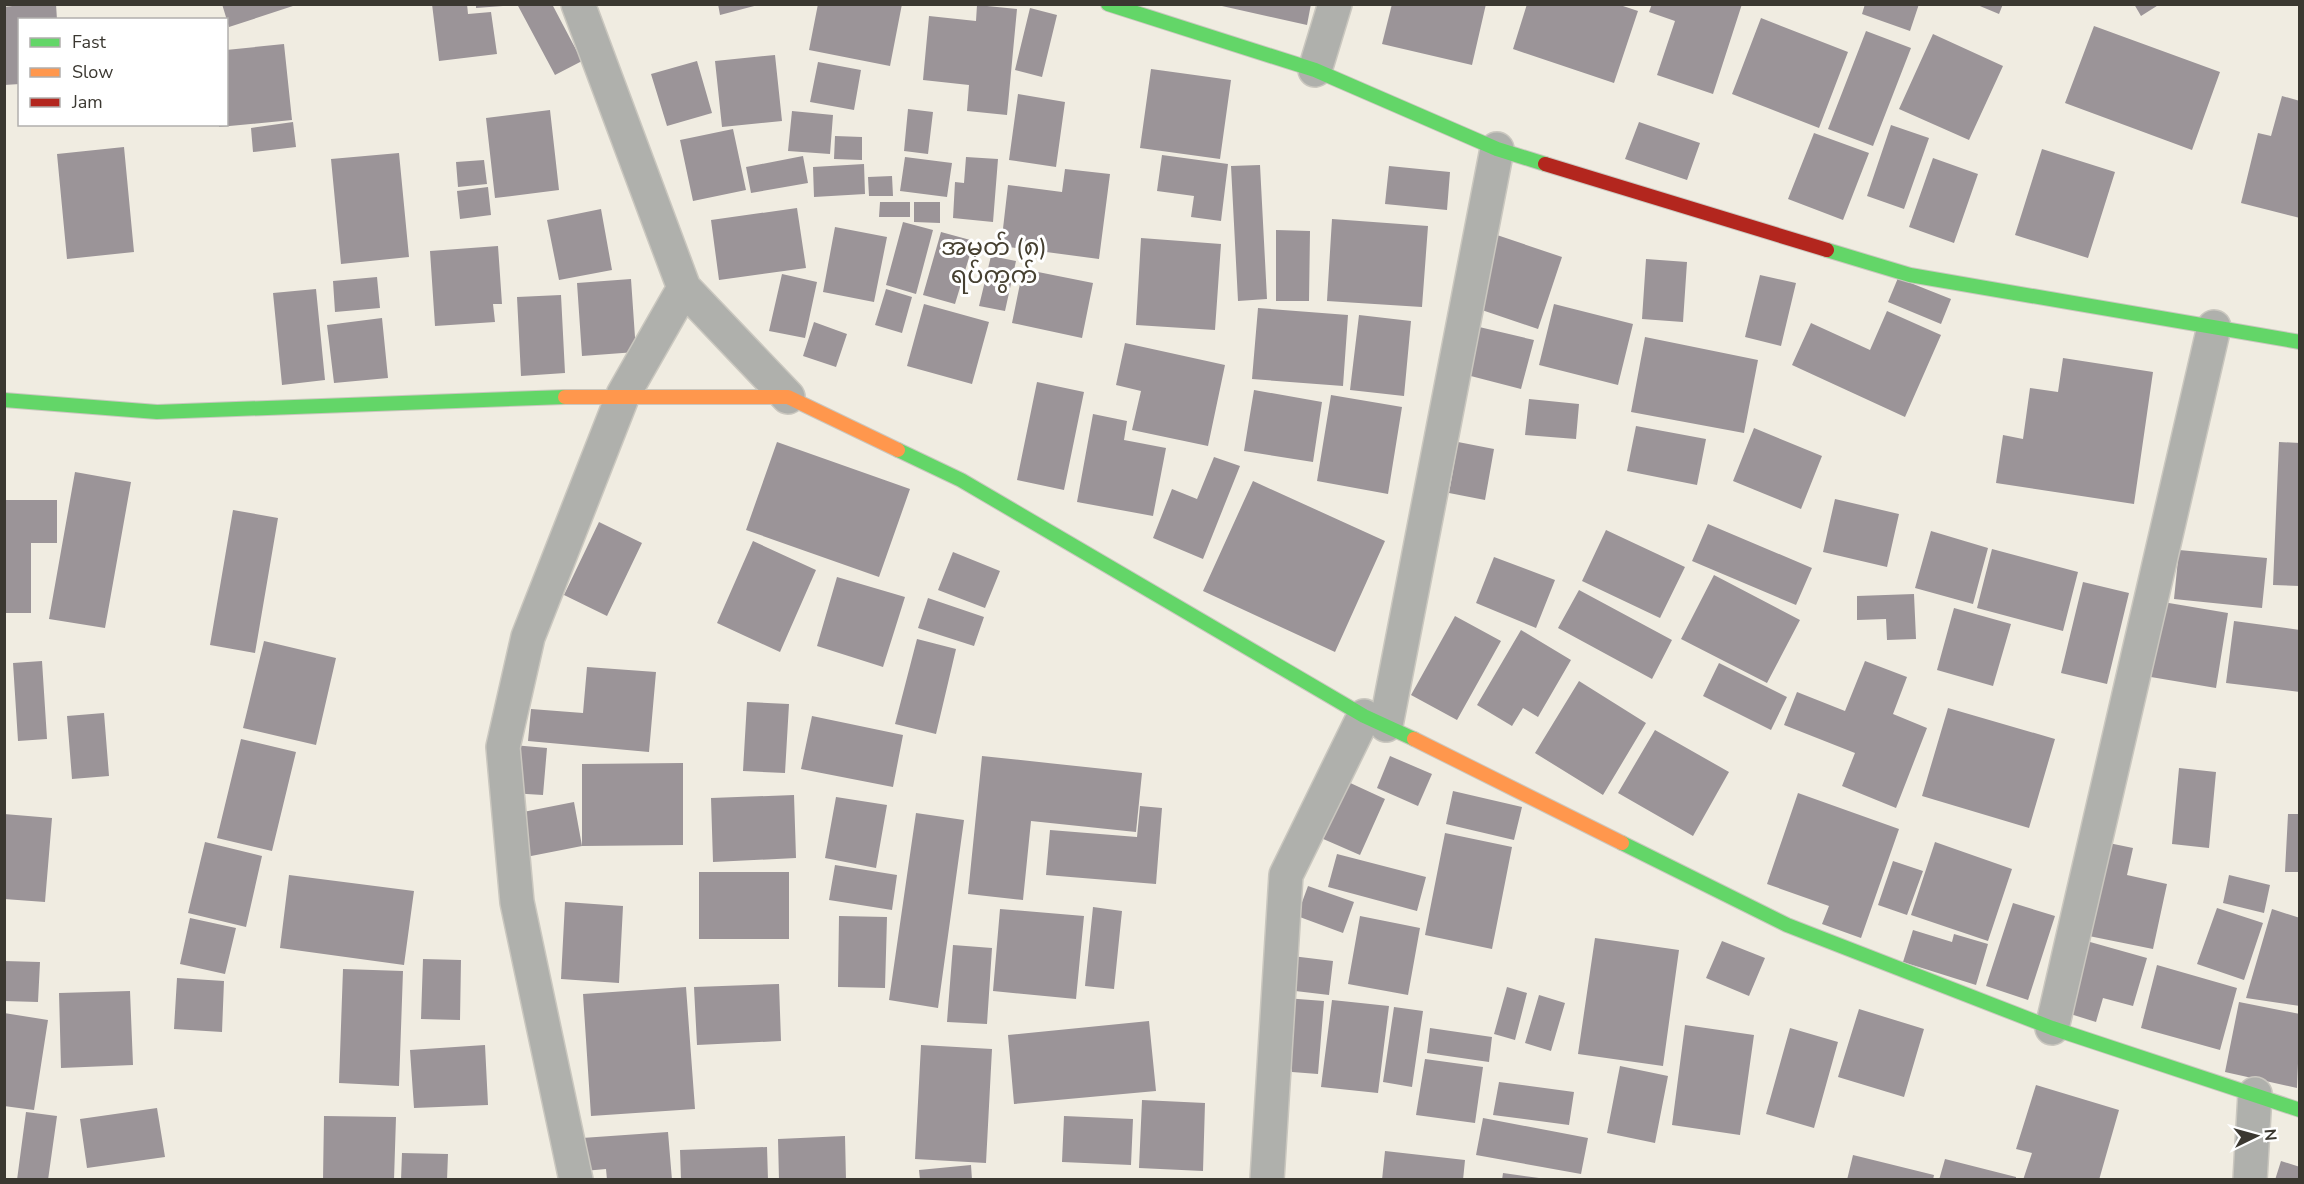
<svg xmlns="http://www.w3.org/2000/svg" width="2304" height="1184" font-family="'Nunito Sans','Noto Sans Myanmar',sans-serif">
	<rect width="100%" height="100%" fill="#f0ece1"/>
	<path fill="#9b9498" d="M29,4H56L57,20H20V84L4,85V7Z
		M222,4H296V5L229,27Z
		M432,4H467L468,14L491,12L497,54L439,61Z
		M476,4H503V6L476,8Z
		M517,4H552L582,61L555,75Z
		M718,4H758V5L720,15Z
		M818,4H902L890,66L809,50Z
		M1213,4H1311L1307,25Z
		M1392,4H1486L1472,65L1382,44Z
		M1527,4H1617L1638,11L1614,83L1513,49Z
		M1652,4H1742L1713,94L1657,75L1675,21L1649,12Z
		M1865,4H1919L1910,31L1862,14Z
		M1975,4H2003L1999,14Z
		M2134,4H2160L2141,16Z
		M977,5L1017,9L1007,115L967,111L969,85L923,80L929,16L976,21Z
		M1030,8L1057,15L1042,77L1015,70Z
		M1761,18L1848,52L1819,128L1732,94Z
		M2094,26L2220,72L2192,150L2065,103Z
		M1866,31L1911,48L1873,146L1828,129Z
		M1933,34L2003,66L1969,140L1899,109Z
		M284,44L292,120L219,127V124H226V50Z
		M775,55L782,121L722,127L715,61Z
		M697,61L712,113L667,126L651,74Z
		M818,62L861,70L854,110L810,102Z
		M1151,69L1231,80L1220,159L1140,148Z
		M1018,94L1065,102L1056,167L1009,160Z
		M2282,96L2300,101V218L2241,203L2258,133L2271,136Z
		M908,109L933,112L928,154L904,151Z
		M550,110L559,190L495,198L486,118Z
		M792,111L833,115L830,154L788,151Z
		M293,122L296,147L253,152L251,128Z
		M1639,122L1700,143L1687,180L1625,159Z
		M1891,125L1929,138L1904,209L1867,196Z
		M733,129L746,190L693,201L680,140Z
		M1814,133L1869,153L1843,220L1788,199Z
		M835,136L862,137V160L834,159Z
		M124,147L134,252L67,259L57,154Z
		M2042,149L2115,172L2088,258L2015,235Z
		M399,153L409,257L341,264L331,159Z
		M1162,155L1228,164L1221,221L1191,217L1194,196L1157,191Z
		M803,156L808,183L751,193L746,167Z
		M905,157L952,163L947,197L900,191Z
		M966,157L998,159L993,222L953,218L955,182L964,183Z
		M1933,158L1978,174L1954,243L1909,227Z
		M484,160L487,184L458,187L456,162Z
		M864,164L865,194L814,197L813,167Z
		M1260,165L1267,299L1238,301L1231,166Z
		M1389,166L1450,172L1447,210L1385,204Z
		M1065,169L1110,174L1099,259L1001,246L1008,185L1062,192Z
		M892,176L893,196H869L868,177Z
		M488,187L491,215L460,219L457,191Z
		M880,202H910V217H879Z
		M914,202H940V223L914,222Z
		M797,208L806,268L719,280L711,220Z
		M601,209L612,270L559,280L547,220Z
		M1332,219L1428,226L1422,307L1327,301Z
		M903,222L933,230L916,294L886,285Z
		M835,227L887,237L874,302L823,292Z
		M1276,230L1310,231L1309,301H1276Z
		M941,232L974,241L955,304L923,295Z
		M1494,234L1562,257L1538,329L1470,306Z
		M1141,238L1221,244L1215,330L1136,325Z
		M498,246L502,304H493L495,322L435,326L430,251Z
		M991,256L1016,261L1005,311L979,306Z
		M1646,259L1687,262L1683,322L1642,319Z
		M1023,269L1093,283L1082,338L1012,323Z
		M782,274L817,282L805,338L769,331Z
		M1760,275L1796,283L1781,346L1745,337Z
		M377,277L380,308L335,312L333,281Z
		M1898,278L1951,299L1941,324L1888,302Z
		M631,279L636,352L582,356L577,283Z
		M316,289L325,380L282,385L273,293Z
		M886,289L912,297L902,333L875,325Z
		M561,295L565,373L521,376L517,297Z
		M924,304L989,322L972,384L907,366Z
		M1554,304L1633,324L1618,385L1539,365Z
		M1258,308L1348,315L1343,386L1252,379Z
		M1887,311L1941,335L1905,417L1792,365L1811,323L1870,350Z
		M1359,315L1411,321L1404,396L1350,390Z
		M382,318L388,378L334,383L327,325Z
		M814,322L847,334L836,367L803,356Z
		M1475,326L1534,340L1521,389L1463,374Z
		M1645,337L1758,360L1744,433L1631,412Z
		M1125,343L1225,365L1208,446L1132,430L1141,391L1116,385Z
		M2063,358L2153,372L2134,504L1996,483L2003,435L2023,439L2030,388L2058,392Z
		M1037,382L1084,392L1064,490L1017,480Z
		M1254,390L1322,402L1313,462L1244,451Z
		M1331,395L1402,407L1388,494L1317,481Z
		M1529,399L1579,404L1576,439L1525,435Z
		M1093,414L1127,421L1124,440L1166,448L1153,516L1077,502Z
		M1636,426L1706,439L1697,485L1627,471Z
		M1754,428L1822,456L1801,509L1733,481Z
		M777,442L910,489L879,577L746,530Z
		M1458,442L1494,449L1485,500L1449,493Z
		M2279,442L2300,443V586L2273,585Z
		M1214,457L1240,466L1203,559L1153,538L1172,489L1197,499Z
		M75,472L131,482L105,628L49,619Z
		M1253,481L1385,541L1335,652L1203,591Z
		M1835,499L1899,514L1887,567L1823,552Z
		M4,500H57V543H31V613H4Z
		M233,510L278,518L255,653L210,645Z
		M599,522L642,543L607,616L564,595Z
		M1708,524L1812,568L1796,605L1692,561Z
		M1606,530L1685,567L1660,618L1582,581Z
		M1931,531L1988,548L1973,604L1915,588Z
		M753,541L816,570L780,652L717,623Z
		M1992,549L2078,572L2063,631L1977,608Z
		M2179,550L2267,558L2262,608L2174,599Z
		M953,552L1000,571L985,608L938,590Z
		M1494,557L1555,580L1536,628L1476,603Z
		M1714,575L1800,620L1767,683L1681,639Z
		M837,577L905,597L883,667L817,646Z
		M2083,582L2129,593L2107,684L2061,673Z
		M1579,590L1672,640L1652,679L1558,628Z
		M1914,594L1916,639L1887,640L1886,619L1857,620V596Z
		M928,598L984,617L974,646L918,628Z
		M2157,601L2228,613L2216,688L2145,676Z
		M1954,608L2011,624L1993,686L1937,670Z
		M1455,616L1501,641L1457,720L1411,695Z
		M2234,621L2300,630V692L2226,683Z
		M1521,630L1571,660L1538,717L1523,708L1512,726L1477,705Z
		M917,639L956,649L936,734L895,724Z
		M264,641L336,658L316,745L243,728Z
		M42,661L47,739L18,741L13,663Z
		M1865,661L1907,677L1893,714L1927,728L1896,808L1842,786L1855,753L1784,725L1797,692L1845,711Z
		M1719,663L1787,697L1771,730L1703,696Z
		M587,667L656,672L649,752L528,741L531,709L583,713Z
		M1579,681L1646,723L1603,795L1535,753Z
		M747,702L789,704L785,773L743,771Z
		M1948,708L2055,739L2029,828L1922,796Z
		M104,713L109,776L72,779L67,716Z
		M812,716L903,735L893,787L801,769Z
		M1655,730L1729,772L1693,836L1618,793Z
		M241,739L296,752L272,851L217,838Z
		M513,745L547,748L543,795L510,793Z
		M982,756L1142,773L1136,832L1031,821L1023,900L968,894Z
		M1390,756L1432,774L1418,806L1377,788Z
		M683,763V845L582,846V764Z
		M2179,768L2216,772L2209,848L2172,844Z
		M1346,781L1385,799L1360,855L1321,838Z
		M1453,791L1522,807L1514,840L1446,824Z
		M1798,793L1899,829L1861,938L1822,924L1829,906L1767,884Z
		M794,795L796,858L713,862L711,798Z
		M836,797L887,805L876,868L825,858Z
		M574,802L582,846L526,857L518,813Z
		M1140,806L1162,808L1156,884L1046,875L1050,830L1137,837Z
		M916,813L964,820L938,1008L889,1000Z
		M4,814L52,818L45,902L4,899Z
		M2288,814H2300V872H2285Z
		M1445,833L1512,847L1492,949L1425,935Z
		M205,842L262,856L246,927L188,913Z
		M1935,842L2012,869L1988,941L1911,915Z
		M2104,842L2133,848L2127,875L2167,884L2153,949L2084,935Z
		M1337,854L1426,877L1417,911L1328,887Z
		M1893,861L1923,871L1907,915L1878,905Z
		M835,865L897,875L892,910L829,900Z
		M699,872H789V939H699Z
		M289,875L414,891L404,965L280,948Z
		M2229,875L2270,885L2264,913L2223,903Z
		M1308,886L1354,902L1343,933L1297,916Z
		M565,902L623,906L619,983L561,979Z
		M2013,903L2055,916L2028,1000L1986,986Z
		M1093,907L1122,911L1114,989L1085,986Z
		M2217,908L2263,923L2244,980L2197,964Z
		M1000,909L1084,916L1076,999L993,991Z
		M2272,909L2300,918V1006L2246,998Z
		M839,916L887,917L885,988L838,987Z
		M1360,916L1420,928L1408,995L1348,984Z
		M190,918L236,928L225,974L180,964Z
		M1913,930L1952,942L1954,934L1988,944L1976,985L1903,962Z
		M1595,938L1679,950L1663,1066L1578,1054Z
		M2083,940L2147,958L2133,1006L2103,998L2096,1022L2064,1012Z
		M1722,941L1765,958L1749,996L1706,978Z
		M953,945L992,948L987,1024L947,1022Z
		M1292,956L1333,961L1329,995L1287,990Z
		M423,959L461,960L460,1020L421,1019Z
		M4,961L40,962L38,1002L4,1001Z
		M2157,965L2237,988L2220,1050L2141,1028Z
		M343,969L403,971L399,1086L339,1083Z
		M177,978L224,981L222,1032L174,1029Z
		M779,984L781,1041L697,1045L694,987Z
		M686,987L695,1109L591,1116L583,994Z
		M1507,987L1527,993L1515,1040L1494,1034Z
		M130,991L133,1065L61,1068L59,993Z
		M1539,995L1565,1003L1551,1051L1525,1043Z
		M1285,998L1324,1001L1318,1074L1292,1072V1062L1280,1060Z
		M1332,1000L1389,1006L1378,1093L1321,1087Z
		M2239,1002L2300,1014L2297,1088L2225,1072Z
		M1394,1007L1423,1011L1412,1087L1383,1082Z
		M1859,1009L1924,1029L1904,1097L1838,1077Z
		M4,1013L48,1020L34,1110L4,1106Z
		M1149,1021L1156,1091L1014,1104L1008,1035Z
		M1685,1025L1754,1035L1740,1135L1672,1125Z
		M1430,1028L1492,1037L1489,1062L1427,1053Z
		M1790,1028L1838,1042L1814,1128L1766,1114Z
		M485,1045L488,1105L414,1108L410,1050Z
		M921,1045L992,1049L986,1163L915,1159Z
		M1425,1059L1483,1067L1475,1123L1416,1115Z
		M1620,1066L1668,1076L1655,1143L1607,1133Z
		M1499,1082L1574,1092L1569,1125L1493,1115Z
		M2036,1085L2119,1110L2099,1180H2023L2032,1153L2016,1149Z
		M1142,1100L1205,1103L1203,1171L1139,1168Z
		M157,1108L165,1157L87,1168L80,1119Z
		M26,1112L57,1116L48,1180H17Z
		M324,1116L396,1117L394,1180H323Z
		M1064,1116L1133,1119L1131,1165L1062,1162Z
		M1483,1118L1588,1138L1581,1174L1476,1155Z
		M668,1132L672,1180H607L606,1169L584,1171L582,1138Z
		M845,1136L846,1180H779L778,1139Z
		M767,1147L768,1180H681L680,1150Z
		M1385,1151L1465,1160L1463,1180H1382Z
		M402,1153L448,1154L447,1180H401Z
		M1853,1155L1934,1175L1933,1180H1847Z
		M1945,1159L2016,1177V1180H1939Z
		M2281,1161L2300,1167V1180H2275Z
		M971,1165L972,1180H920L919,1170Z
		M1503,1173L1539,1178V1180H1502Z"/>
	<g fill="none" stroke-linecap="round" stroke-linejoin="round">
		<defs>
			<path id="street" d="M578,4L684,288L788,397
				M1315,70L1335,4
				M1386,725L1497,149
				M2052,1028L2214,327
				M576,1180L517,902L503,747L528,637L623,395L684,288
				M1267,1180L1286,875L1364,716
				M2250,1180L2255,1094"/>
			<path id="fast" d="M1108,4L1315,70L1497,149L1545,164
				M1827,250L1910,275L2300,342
				M4,400L157,412L565,397
				M898,450L961,480L1364,716L1414,739
				M1622,843L1787,925L2052,1028L2300,1110"/>
			<path id="slow" d="M565,397H788L898,450
				M1414,739L1622,843"/>
			<path id="jam" d="M1545,164L1827,250"/>
		</defs>
		<use href="#street" stroke="#cac7bf" stroke-width="36"/>
		<use href="#fast" stroke="#cac7bf" stroke-width="16"/>
		<use href="#slow" stroke="#cac7bf" stroke-width="16"/>
		<use href="#jam" stroke="#cac7bf" stroke-width="16"/>
		<use href="#street" stroke="#afb0ac" stroke-width="33"/>
		<use href="#fast" stroke="#63d668" stroke-width="14"/>
		<use href="#slow" stroke="#ff974d" stroke-width="14"/>
		<use href="#jam" stroke="#b3261e" stroke-width="14"/>
	</g>
	<g text-anchor="middle" dominant-baseline="central" stroke-width="6" stroke-linejoin="round" paint-order="stroke">
		<g font-size="24" fill="#464031" stroke="#fff">
			<text x="994" y="247">အမှတ် (၈)<tspan x="994" dy="28">ရပ်ကွက်</tspan></text>
		</g>
	</g>
	<rect width="2304" height="1184" fill="none" stroke="#3b3831" stroke-width="12"/>
	<rect x="18" y="18" width="210" height="108" fill="#ffffff" stroke="#b1afad" stroke-width="1.5"/>
	<rect x="30" y="38" width="30" height="9" fill="#63d668" stroke="#b1afad" stroke-width="1.5"/>
	<text x="72" y="48" font-size="18" fill="#3b3831">Fast</text>
	<rect x="30" y="68" width="30" height="9" fill="#ff974d" stroke="#b1afad" stroke-width="1.5"/>
	<text x="72" y="78" font-size="18" fill="#3b3831">Slow</text>
	<rect x="30" y="98" width="30" height="9" fill="#b3261e" stroke="#b1afad" stroke-width="1.5"/>
	<text x="72" y="108" font-size="18" fill="#3b3831">Jam</text>
	<g transform="translate(2256 1136) rotate(85)" stroke="#ffffff" stroke-width="4.5" paint-order="stroke">
	<path d="M0-4.5L10 22L0 15L-10 22Z" fill="#3b3831"/>
	<text y="-9" font-size="16" font-weight="bold" text-anchor="middle" fill="#3b3831">N</text>
	</g>
</svg>
